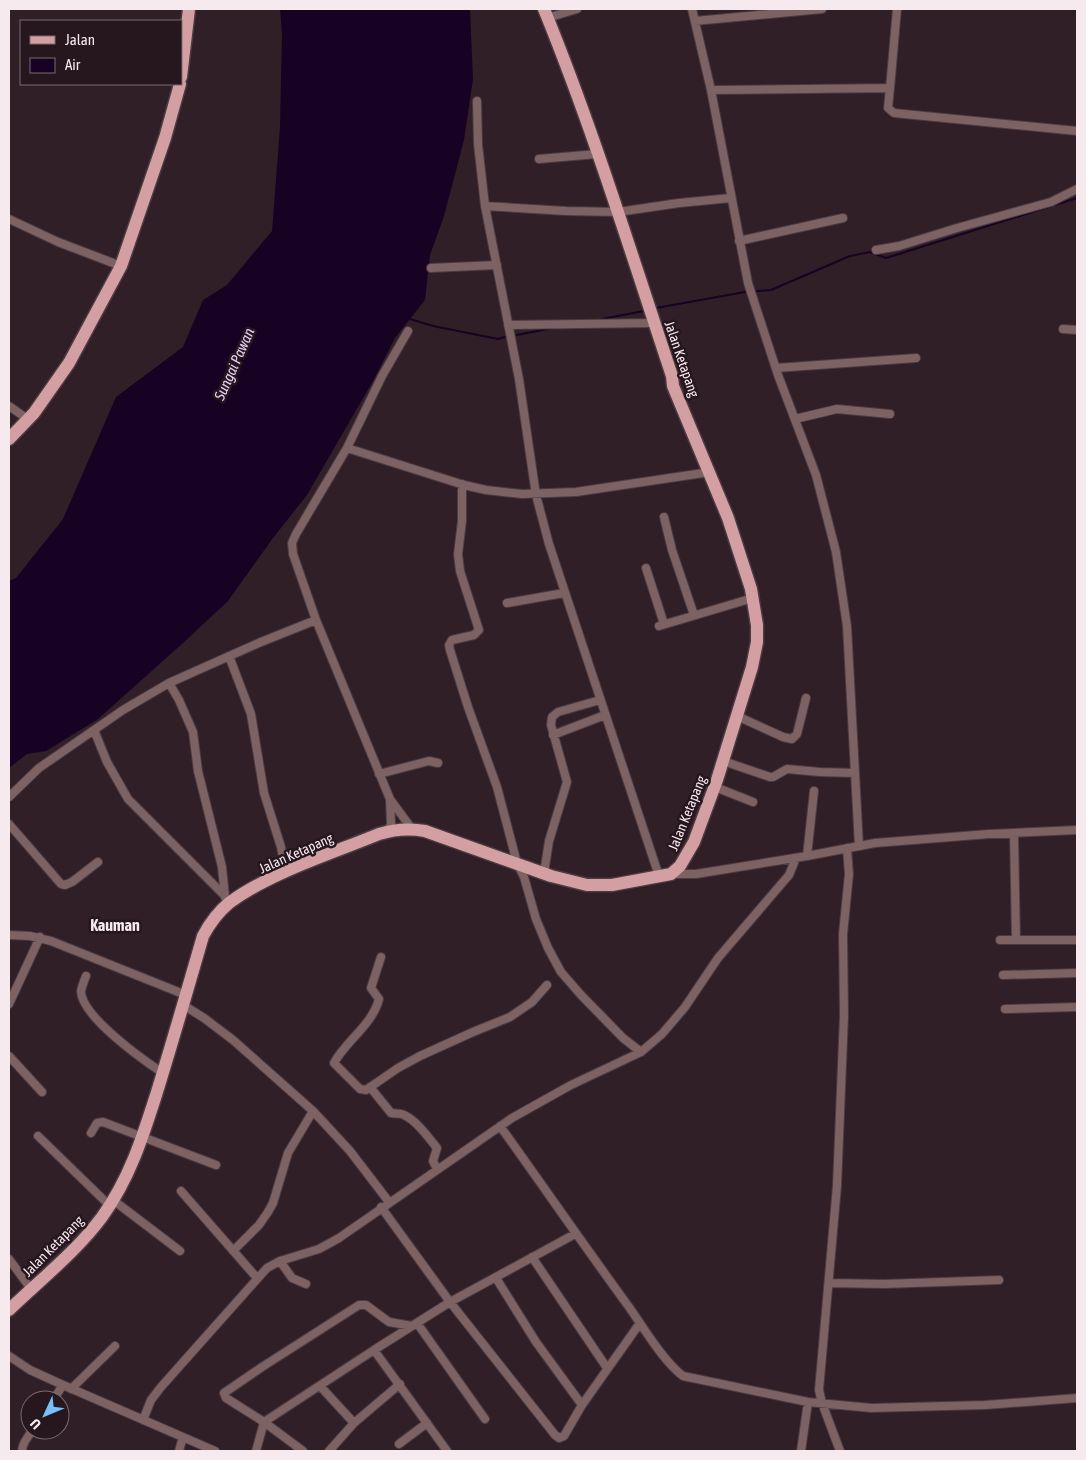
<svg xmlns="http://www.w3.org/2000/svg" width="1086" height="1460" font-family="'Asap Condensed',sans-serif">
	<rect width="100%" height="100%" fill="#301f26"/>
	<path fill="#170224" d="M280,9H470L473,79L464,140L444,216L430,255L425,300L395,338L373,381L307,495L273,538L228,601L183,643L98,719L46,751L27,754L9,768V581L16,578L63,519L116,397L183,347L203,300L227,285L272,231L280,127L282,34Z"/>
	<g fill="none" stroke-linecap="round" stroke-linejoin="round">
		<path stroke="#170224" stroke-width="2" d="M757,291L771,290L850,256L870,252L886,258L1077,198
			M656,308L745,292
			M410,319L433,326L498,339L505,337
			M602,319L644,311
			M517,335L553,328"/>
		<defs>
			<path id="minor" d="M692,9L711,90L748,283L778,375L816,475L836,552L847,626L859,846
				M547,18L577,9
				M695,21L822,9
				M890,88L888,108L894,113L1077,131
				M711,90L890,88L897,9
				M477,101L478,144L485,206
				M539,159L597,154
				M9,219L58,242L121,266
				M739,241L843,218
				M876,250L899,246L957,228L1051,202L1077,189
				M431,268L497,265
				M508,325L654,323
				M1063,329L1077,330
				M408,331L382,376L347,448L296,534L292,543L293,554L316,620L390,799L412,829
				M776,368L916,358
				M9,406L29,420
				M795,419L837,409L890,414
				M347,448L464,485L486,490L522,494L576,492L710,472
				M462,484V521L458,554L460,571L479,630L474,635L452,640L449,645L450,650L468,707L497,787L517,863L524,877L536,919L548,948L561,972L581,995L623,1038L641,1052
				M664,517L672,550L694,615
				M646,568L664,624
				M507,603L564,593
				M659,626L753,598
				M229,656L251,714L264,793L281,847L286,872
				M169,683L179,700L193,732L198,771L222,867L225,897
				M737,716L783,737L792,739L797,734L806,698
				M94,730L107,762L128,799L226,897
				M553,735L605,715
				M723,761L770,777H773L787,769L820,772L855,773
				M379,774L429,761L438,763
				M715,787L753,802
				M9,797L39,768L123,710L169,683L261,642L316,620
				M9,824L61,884L65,885L72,882L98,862
				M388,831L391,824L390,801
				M1014,834L1016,940
				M807,856L814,791
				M544,873L549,841L567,782L551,725L552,717L558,712L600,700
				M671,874H696L807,856L875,843L989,834L1077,830
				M659,876L549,544L536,495L519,379L485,206L566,211L618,212L679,203L731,198
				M9,935L30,936L51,941L186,995
				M1000,940H1077
				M381,957L371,988L379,999C373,1024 345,1042 334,1063L360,1089L366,1090L398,1068L420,1056L473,1032L510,1017L532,1002L547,985
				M1003,975L1077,973
				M86,976C84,981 82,986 81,991C81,1016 143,1060 163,1073
				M9,1004L40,937
				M183,1005L204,1018L233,1040L313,1111L350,1151L389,1202
				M1005,1009L1077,1007
				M9,1056L42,1092
				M370,1087L391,1113C395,1114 400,1113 404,1115C417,1121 428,1137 437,1148L433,1161L437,1169
				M500,1126C543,1186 585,1247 629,1307C643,1327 664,1362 683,1376L808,1402L871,1408L985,1405L1077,1398
				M91,1133L97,1123L103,1122L216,1165
				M38,1136L110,1206
				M181,1191L257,1278
				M113,1200L180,1251
				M381,1207L450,1302L555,1435L559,1438L564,1436L582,1405L640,1323
				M233,1251L259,1225L268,1212L273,1203L288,1153L313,1111
				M532,1257L607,1368
				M9,1259L31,1289
				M280,1261L292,1278L306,1284
				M496,1278L536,1342L582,1405
				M830,1283L884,1284L999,1280
				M417,1323L485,1419
				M374,1350L412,1326
				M9,1356L30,1370L63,1385L215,1451
				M320,1386L354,1423
				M71,1389L115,1346
				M53,1400L63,1385
				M143,1420L151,1400L161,1387L267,1268L280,1261L319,1249L339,1238L512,1118L571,1085L641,1052L662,1034L685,1007L718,958L789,875L796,858
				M399,1444L427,1423
				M22,1451C22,1444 28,1436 33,1430
				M179,1451L183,1437
				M256,1451L264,1422L374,1350L447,1451
				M303,1451L264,1422L226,1398L224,1393L262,1367L359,1305H366L389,1322L412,1326L450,1302L575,1234
				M329,1451L354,1423L400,1384
				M801,1451L808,1402
				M840,1451L822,1403L819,1390L837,1186L844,1016L843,934L849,874L847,848"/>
			<path id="primary" d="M181,77L189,9
				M9,439L34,413L69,363L121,266L165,138L180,84
				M9,1310C40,1280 76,1252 102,1217C130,1178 143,1136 157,1092C173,1040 188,988 203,936C210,923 218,912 229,903C269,873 333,853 379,834C395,829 409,828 425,831L551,876L587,885H612L671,874L680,866L694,842L717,780L752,667L757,642V625L751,589L728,518L673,386L672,376C631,253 593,129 544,9"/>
		</defs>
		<use href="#minor" stroke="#4c3b42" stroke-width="10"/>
		<use href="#primary" stroke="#4c3b42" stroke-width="15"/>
		<use href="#minor" stroke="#7c6263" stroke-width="8"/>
		<use href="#primary" stroke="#d49fa2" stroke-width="12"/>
	</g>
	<g text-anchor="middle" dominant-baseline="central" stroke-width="5" stroke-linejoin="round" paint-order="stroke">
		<g font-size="14" fill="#f7eaef" stroke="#26161d">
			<text transform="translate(682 359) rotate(71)">Jalan Ketapang</text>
			<text transform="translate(687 813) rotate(-68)">Jalan Ketapang</text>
			<text transform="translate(296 853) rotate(-24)">Jalan Ketapang</text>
			<text transform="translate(53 1246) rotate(-45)">Jalan Ketapang</text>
		</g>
		<g font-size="15" font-style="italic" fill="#e5cef9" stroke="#26161d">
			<text transform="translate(234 364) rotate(-66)">Sungai Pawan</text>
		</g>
		<g font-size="16" font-weight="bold" fill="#f7eaef" stroke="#26161d">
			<text x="115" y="925">Kauman</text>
		</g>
	</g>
	<rect width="1086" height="1460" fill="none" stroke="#f7eaef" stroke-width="20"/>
	<rect x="20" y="20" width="162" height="65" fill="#26161d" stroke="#7a6b71"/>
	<rect x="30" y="36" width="25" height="8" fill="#d49fa2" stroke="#7a6b71"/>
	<text x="65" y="45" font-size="15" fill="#f7eaef">Jalan</text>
	<rect x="30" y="58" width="25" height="15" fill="#170224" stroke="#7a6b71"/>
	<text x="65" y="70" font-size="15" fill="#f7eaef">Air</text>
	<g transform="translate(45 1415) rotate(226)"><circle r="24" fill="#26161d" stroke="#7a6b71"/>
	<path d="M0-4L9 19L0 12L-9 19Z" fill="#79bff8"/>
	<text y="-8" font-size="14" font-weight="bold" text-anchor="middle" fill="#f7eaef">U</text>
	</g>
</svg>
